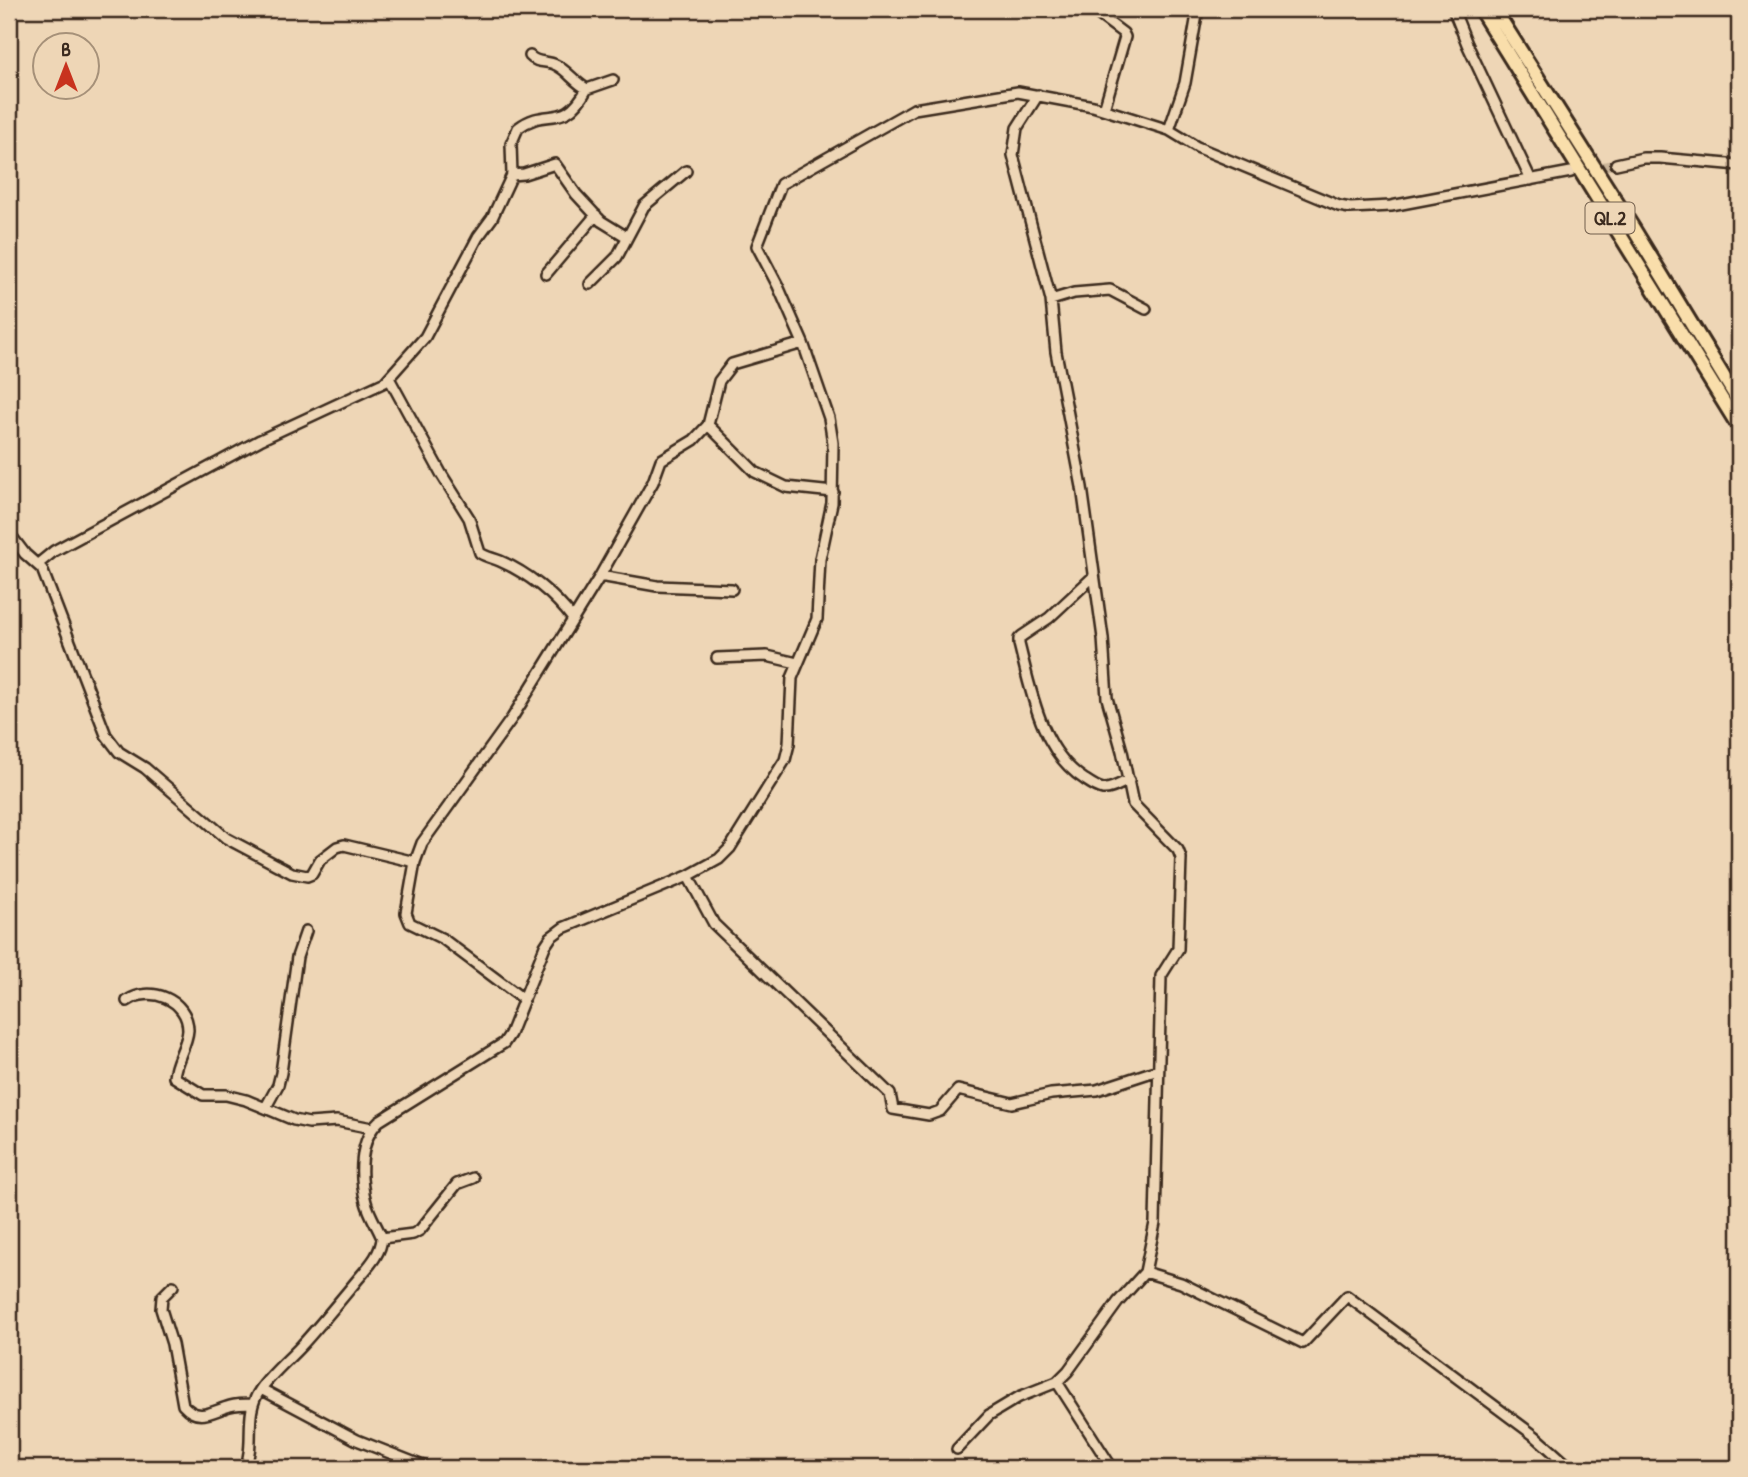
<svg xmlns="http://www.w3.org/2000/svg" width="1748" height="1477" font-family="'Patrick Hand',sans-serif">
	<rect width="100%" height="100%" fill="#eed6b6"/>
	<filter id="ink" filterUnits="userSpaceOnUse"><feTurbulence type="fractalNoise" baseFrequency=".0143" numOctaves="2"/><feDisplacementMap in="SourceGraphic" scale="14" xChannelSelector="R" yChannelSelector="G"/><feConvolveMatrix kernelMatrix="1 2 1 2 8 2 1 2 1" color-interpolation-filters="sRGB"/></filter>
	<g filter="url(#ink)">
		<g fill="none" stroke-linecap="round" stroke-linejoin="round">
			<path stroke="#cab498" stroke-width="9" stroke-dasharray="9 4.5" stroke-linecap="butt" d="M1590,169L1616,164"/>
			<defs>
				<path id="minor" d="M1091,9L1123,33L1125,37L1104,109
					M1453,9L1467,44L1531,180
					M530,56C537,64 547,60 556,65C567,70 574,82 587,89
					M1169,130L1185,83L1198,9
					M1616,164L1643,158H1660L1739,165
					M512,175L524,174L555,164L576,194L601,221L627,237
					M546,274L596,215
					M590,284L617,257L644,206L686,171
					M1051,300L1074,293L1110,290L1146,309
					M389,378L442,475L469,518L480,553C486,557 493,558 500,561C528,573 555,595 573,619
					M708,425L755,472L786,487L833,492
					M9,533L25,554L42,569L106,735L119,752L145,768L226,838L292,873L307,876L312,874L320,860L337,847L344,845L415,862
					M38,564L54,551L260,440L385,382L425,337L478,237L492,218L512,175L511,144L518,128C548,105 563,132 587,89L613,80
					M600,576L657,586L732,589
					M1094,576L1049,618L1022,636L1019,639V644C1031,691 1041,751 1084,779C1090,783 1097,788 1103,789C1112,790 1121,783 1129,780
					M717,658L767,656L797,663
					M688,876L714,924L890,1094L893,1109L929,1115L940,1111L958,1090L1012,1103L1051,1094L1097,1090L1158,1070
					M523,999L443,939L410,923L406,913L415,862L422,843L512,718L600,576L653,482L661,460L694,440L708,425L719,381L732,364L803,343
					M127,1001C149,985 188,999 188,1030C187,1046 175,1061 174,1077L203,1095H226L246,1100L294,1120L309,1123L337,1121L372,1128
					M266,1107L278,1085L281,1073L297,957L306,931
					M382,1238L413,1234L420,1230L457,1184L473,1178
					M1145,1272L1181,1283L1303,1343L1347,1296L1535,1436L1571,1468
					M173,1286L162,1297L161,1309L172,1344L183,1405C199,1423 212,1411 230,1406C237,1404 245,1404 253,1404
					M1057,1382L1112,1468
					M261,1389L357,1440L428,1468
					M957,1449L989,1415L1019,1397L1057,1382L1068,1371L1118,1302L1145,1272L1155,1223L1161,976L1178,949L1181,858L1178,850L1133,804L1122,751L1107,698L1103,638L1082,487L1056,352L1051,300L1013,155L1017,128L1038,95
					M245,1468C256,1442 243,1414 260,1390C271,1374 288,1360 301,1346C321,1324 339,1302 358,1279C368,1267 381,1254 382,1238C377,1226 369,1214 366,1202C359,1176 359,1140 379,1121L504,1043L510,1034L545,946L551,937L563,928L688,876L719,859L730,848L785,760L789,744L792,678L817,619L820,559L832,503L833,443L829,418L803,343L778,286L757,246L781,184L914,109L1018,92L1093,106L1169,130L1197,147L1339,206L1350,208L1391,206L1571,172"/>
				<path id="highway" d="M1480,9L1739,427
					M1494,9L1633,228L1739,402"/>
			</defs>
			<use href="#minor" stroke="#3b2a1e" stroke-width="14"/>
			<use href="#highway" stroke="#3b2a1e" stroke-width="18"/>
			<use href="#minor" stroke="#eed6b6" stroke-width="9"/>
			<use href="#highway" stroke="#f9deab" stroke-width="12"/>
		</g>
	</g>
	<g text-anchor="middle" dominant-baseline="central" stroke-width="7" stroke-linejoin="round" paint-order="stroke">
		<rect fill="#eed6b6" stroke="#715e4c" stroke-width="2" x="1585.5" y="202.5" width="49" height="31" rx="5"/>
		<g font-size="19" font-weight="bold" fill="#3b2a1e">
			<text x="1610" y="218">QL.2</text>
		</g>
	</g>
	<rect width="1748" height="1477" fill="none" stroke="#eed6b6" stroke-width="35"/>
	<rect x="18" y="18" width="1713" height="1442" fill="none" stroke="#3b2a1e" stroke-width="2.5" filter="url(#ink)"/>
	<g transform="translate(66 66)"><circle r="33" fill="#eed6b6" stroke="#a69179" stroke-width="2"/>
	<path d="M0-5L12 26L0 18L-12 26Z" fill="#c8321e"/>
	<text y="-10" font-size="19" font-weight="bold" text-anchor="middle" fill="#3b2a1e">B</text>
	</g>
</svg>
